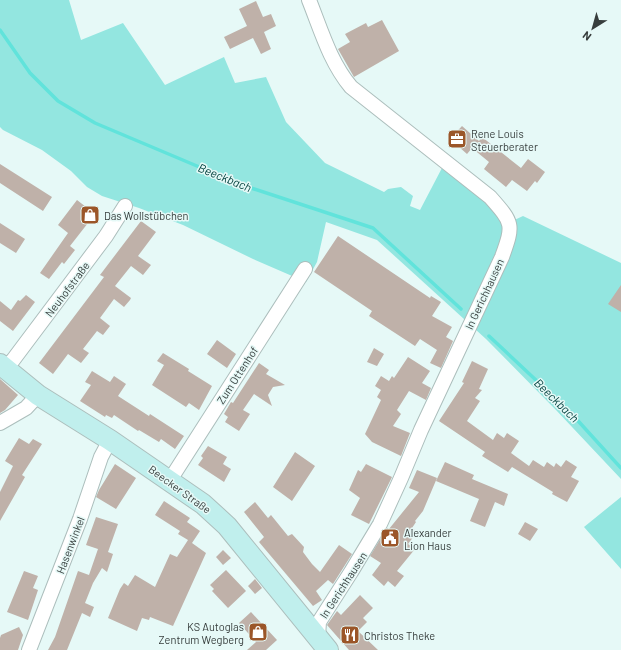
<svg xmlns="http://www.w3.org/2000/svg" width="621" height="650" font-family="Barlow,sans-serif">
	<rect width="100%" height="100%" fill="#e6f9f7"/>
	<path fill="#93e6e0" d="M0,0H69L81,40L123,23L165,85L224,57L235,83L266,77L286,122L325,163L384,192L388,189L401,187L413,196L410,206L420,210L443,166L492,205L504,225L523,216L621,263V479L556,410L486,339L377,240L326,222L317,262L306,282L253,259L183,225L139,208L102,196L87,187L71,171L42,150L3,130L0,127Z
		M621,497V569L584,527Z"/>
	<g fill="none" stroke-linecap="round" stroke-linejoin="round">
		<path stroke="#61e3db" stroke-width="3.5" d="M0,30L30,73L58,101L95,123L242,185L373,228L461,309
			M489,336L570,412L621,468"/>
	</g>
	<path fill="#bfb1a9" d="M256,1L263,17L271,14L276,26L264,32L271,49L261,54L253,38L230,49L224,37L247,26L239,9Z
		M382,20L399,51L354,77L338,49L350,42L345,34L366,23L368,27Z
		M462,126L479,141L482,137L521,168L528,159L545,172L537,183L535,181L527,191L512,180L506,187L484,169L489,162L472,148L467,154L450,139Z
		M0,164L52,197L43,211L0,183Z
		M77,200L95,214L70,246L75,250L64,264L62,262L49,279L40,273L68,233L58,225Z
		M141,221L156,232L138,256L151,265L143,275L131,266L115,286L131,298L130,300L124,307L114,299L100,318L110,326L103,335L97,331L83,349L89,353L81,363L68,354L53,374L39,363L104,277L100,275Z
		M0,223L25,239L16,253L0,243Z
		M338,236L430,298L431,296L441,302L432,316L452,327L446,337L453,341L441,368L430,363L437,350L420,339L415,346L369,316L372,311L314,272Z
		M621,285V312L608,304Z
		M26,295L35,302L13,331L0,321V301L11,310L18,300L20,301Z
		M217,340L236,354L227,368L207,354Z
		M374,348L384,354L377,366L367,362Z
		M163,353L189,369L188,371L212,386L199,410L189,403L186,407L152,385L164,365L157,361Z
		M408,357L430,371L422,383L431,388L426,400L409,391L397,410L401,414L393,426L410,433L401,456L372,442L365,434L381,400L377,397L381,390L375,386L381,376L389,381L392,376L394,378Z
		M472,361L488,369L479,389L482,390L475,398L480,401L467,421L493,440L497,433L504,438L507,433L519,441L511,453L529,466L533,460L544,467L547,462L554,467L556,463L561,467L566,460L577,467L571,477L579,481L567,502L552,494L553,492L512,467L508,472L482,456L485,452L439,421L464,383L462,382Z
		M259,363L269,370L266,374L285,385L273,387L268,395L272,406L254,394L243,410L250,414L239,431L225,422L228,417L224,414L231,402L233,403Z
		M92,371L110,382L114,376L126,384L118,396L149,416L150,414L184,436L175,449L161,439L159,442L139,430L138,431L114,415L112,418L106,415L105,417L80,401L91,385L85,382Z
		M0,379L18,395L5,410L0,413Z
		M19,438L29,444L33,439L42,444L22,475L25,477L0,521V492L13,466L5,461Z
		M208,446L227,457L223,464L231,469L224,482L198,465L203,458L201,456Z
		M295,452L315,466L292,501L273,487Z
		M445,462L474,475L472,479L508,494L504,506L495,502L485,527L470,521L479,499L436,481Z
		M115,464L136,478L116,509L96,497L99,490Z
		M366,464L392,477L369,524L351,515L360,498L349,490L358,470L361,472Z
		M417,470L437,478L423,511L415,521L416,522L412,528L417,532L408,544L415,549L397,571L404,576L395,587L388,581L384,586L372,575L381,563L370,556L387,528L389,529L419,492L409,488Z
		M164,501L190,518L187,522L200,531L192,543L206,553L173,626L150,617L149,620L142,618L137,631L108,618L120,589L124,583L128,586L135,575L155,587L170,554L177,557L188,540L178,534L180,531L155,515Z
		M255,502L268,518L271,515L288,536L292,534L304,547L303,552L312,564L320,572L339,545L352,554L333,584L328,580L316,591L322,600L313,606L259,542L264,537L244,512Z
		M96,517L118,524L108,552L113,554L107,572L102,568L93,583L85,603L94,607L90,617L82,613L67,650H48L55,637L78,571L89,575L98,549L86,545Z
		M525,522L538,529L530,541L518,534Z
		M223,550L231,558L223,565L216,557Z
		M226,570L246,591L228,608L212,591L214,589L210,585Z
		M24,571L38,576L33,588L38,590L28,620L7,612Z
		M255,579L262,588L255,594L248,586Z
		M360,595L373,608L363,618L367,622L358,631L378,650H349L327,625L337,611L341,615Z
		M251,612L277,640L266,650H247L256,642L239,623Z
		M19,627L23,635L18,650H0V638L1,635Z"/>
	<g fill="none" stroke-linecap="round" stroke-linejoin="round">
		<defs>
			<path id="street" d="M309,0C321,30 330,62 351,87L490,197C513,223 514,224 502,257L421,430L401,478L380,524L351,572L319,622L318,637
				M5,368L13,360L106,236L125,206
				M0,423L26,408L38,395
				M170,480L305,269
				M29,650L80,519L101,457L110,440"/>
			<path id="secondary" d="M0,364L38,395L110,440L203,504L227,526L328,650"/>
		</defs>
		<use href="#street" stroke="#acbebc" stroke-width="16"/>
		<use href="#secondary" stroke="#acbebc" stroke-width="22"/>
		<use href="#street" stroke="#fff" stroke-width="14"/>
		<use href="#secondary" stroke="#c0efed" stroke-width="20"/>
	</g>
	<defs>
		<symbol id="office-square" viewBox="-11 -11 22 22"><rect x="-9" y="-9" width="18" height="18" rx="4" fill="#9b5629" stroke="#e6f9f7"/><path d="M-6-3h4V-5.5h4V-3h4V5H-6ZM-1-4.5V-3h2v-1.5ZM-6 0V1H6V0Z" fill="#fff"/></symbol>
		<symbol id="shop-square" viewBox="-11 -11 22 22"><rect x="-9" y="-9" width="18" height="18" rx="4" fill="#9b5629" stroke="#e6f9f7"/><path d="M-5-2.5h2.3a2.7 3.5 0 0 1 5.4 0H5L5.5 6h-11ZM-1.5-2.5h3a1.5 2.3 0 0 0-3 0Z" fill="#fff"/></symbol>
		<symbol id="civic-square" viewBox="-11 -11 22 22"><rect x="-9" y="-9" width="18" height="18" rx="4" fill="#9b5629" stroke="#e6f9f7"/><path d="M-.6-6.5H3V-4.5H.6V-3L4-1V1h2V6H-6V1h2V-1L-.6-3ZM-1.2 2.5V6h2.4V2.5Z" fill="#fff"/></symbol>
		<symbol id="restaurant-square" viewBox="-11 -11 22 22"><rect x="-9" y="-9" width="18" height="18" rx="4" fill="#9b5629" stroke="#e6f9f7"/><path d="M-5-6h1v4h1v-4h1v4h1v-4h1v5L-1.5 .5V6h-2V.5L-5-1ZM5-6V6H3V1.5H1.5Q1.5-4 5-6Z" fill="#fff"/></symbol>
	</defs>
	<g fill-rule="evenodd">
		<use href="#office-square" x="446" y="128" width="22" height="22"/>
		<use href="#shop-square" x="79" y="204" width="22" height="22"/>
		<use href="#civic-square" x="379" y="527" width="22" height="22"/>
		<use href="#shop-square" x="247" y="621" width="22" height="22"/>
		<use href="#restaurant-square" x="339" y="624" width="22" height="22"/>
	</g>
	<g text-anchor="middle" dominant-baseline="central" stroke-width="3" stroke-linejoin="round" paint-order="stroke">
		<g font-size="11" fill="#373e3d" stroke="#e6f9f7" text-anchor="start">
			<text x="471" y="133">Rene Louis<tspan x="471" dy="13">Steuerberater</tspan></text>
			<text x="104" y="215">Das Wollstübchen</text>
			<text x="404" y="532">Alexander<tspan x="404" dy="13">Lion Haus</tspan></text>
			<text x="244" y="626" text-anchor="end">KS Autoglas<tspan x="244" dy="13">Zentrum Wegberg</tspan></text>
			<text x="364" y="635">Christos Theke</text>
		</g>
		<g font-size="11" fill="#373e3d" stroke="#e6f9f7">
			<text transform="translate(67 289) rotate(-53)">Neuhofstraße</text>
			<text transform="translate(484 294) rotate(-65)">In Gerichhausen</text>
			<text transform="translate(237 375) rotate(-57)">Zum Ottenhof</text>
			<text transform="translate(180 489) rotate(36)">Beecker Straße</text>
			<text transform="translate(70 545) rotate(-69)">Hasenwinkel</text>
			<text transform="translate(343 585) rotate(-57)">In Gerichhausen</text>
		</g>
		<g font-size="12" font-style="italic" fill="#064441" stroke="#e6f9f7">
			<text transform="translate(225 177) rotate(22)">Beeckbach</text>
			<text transform="translate(557 400) rotate(44)">Beeckbach</text>
		</g>
	</g>
	<g transform="translate(593 28) rotate(217)" stroke="#e6f9f7" stroke-width="3" paint-order="stroke">
	<path d="M0-3L7 15L0 10L-7 15Z" fill="#373e3d"/>
	<text y="-6" font-size="11" font-weight="bold" text-anchor="middle" fill="#373e3d">N</text>
	</g>
</svg>
